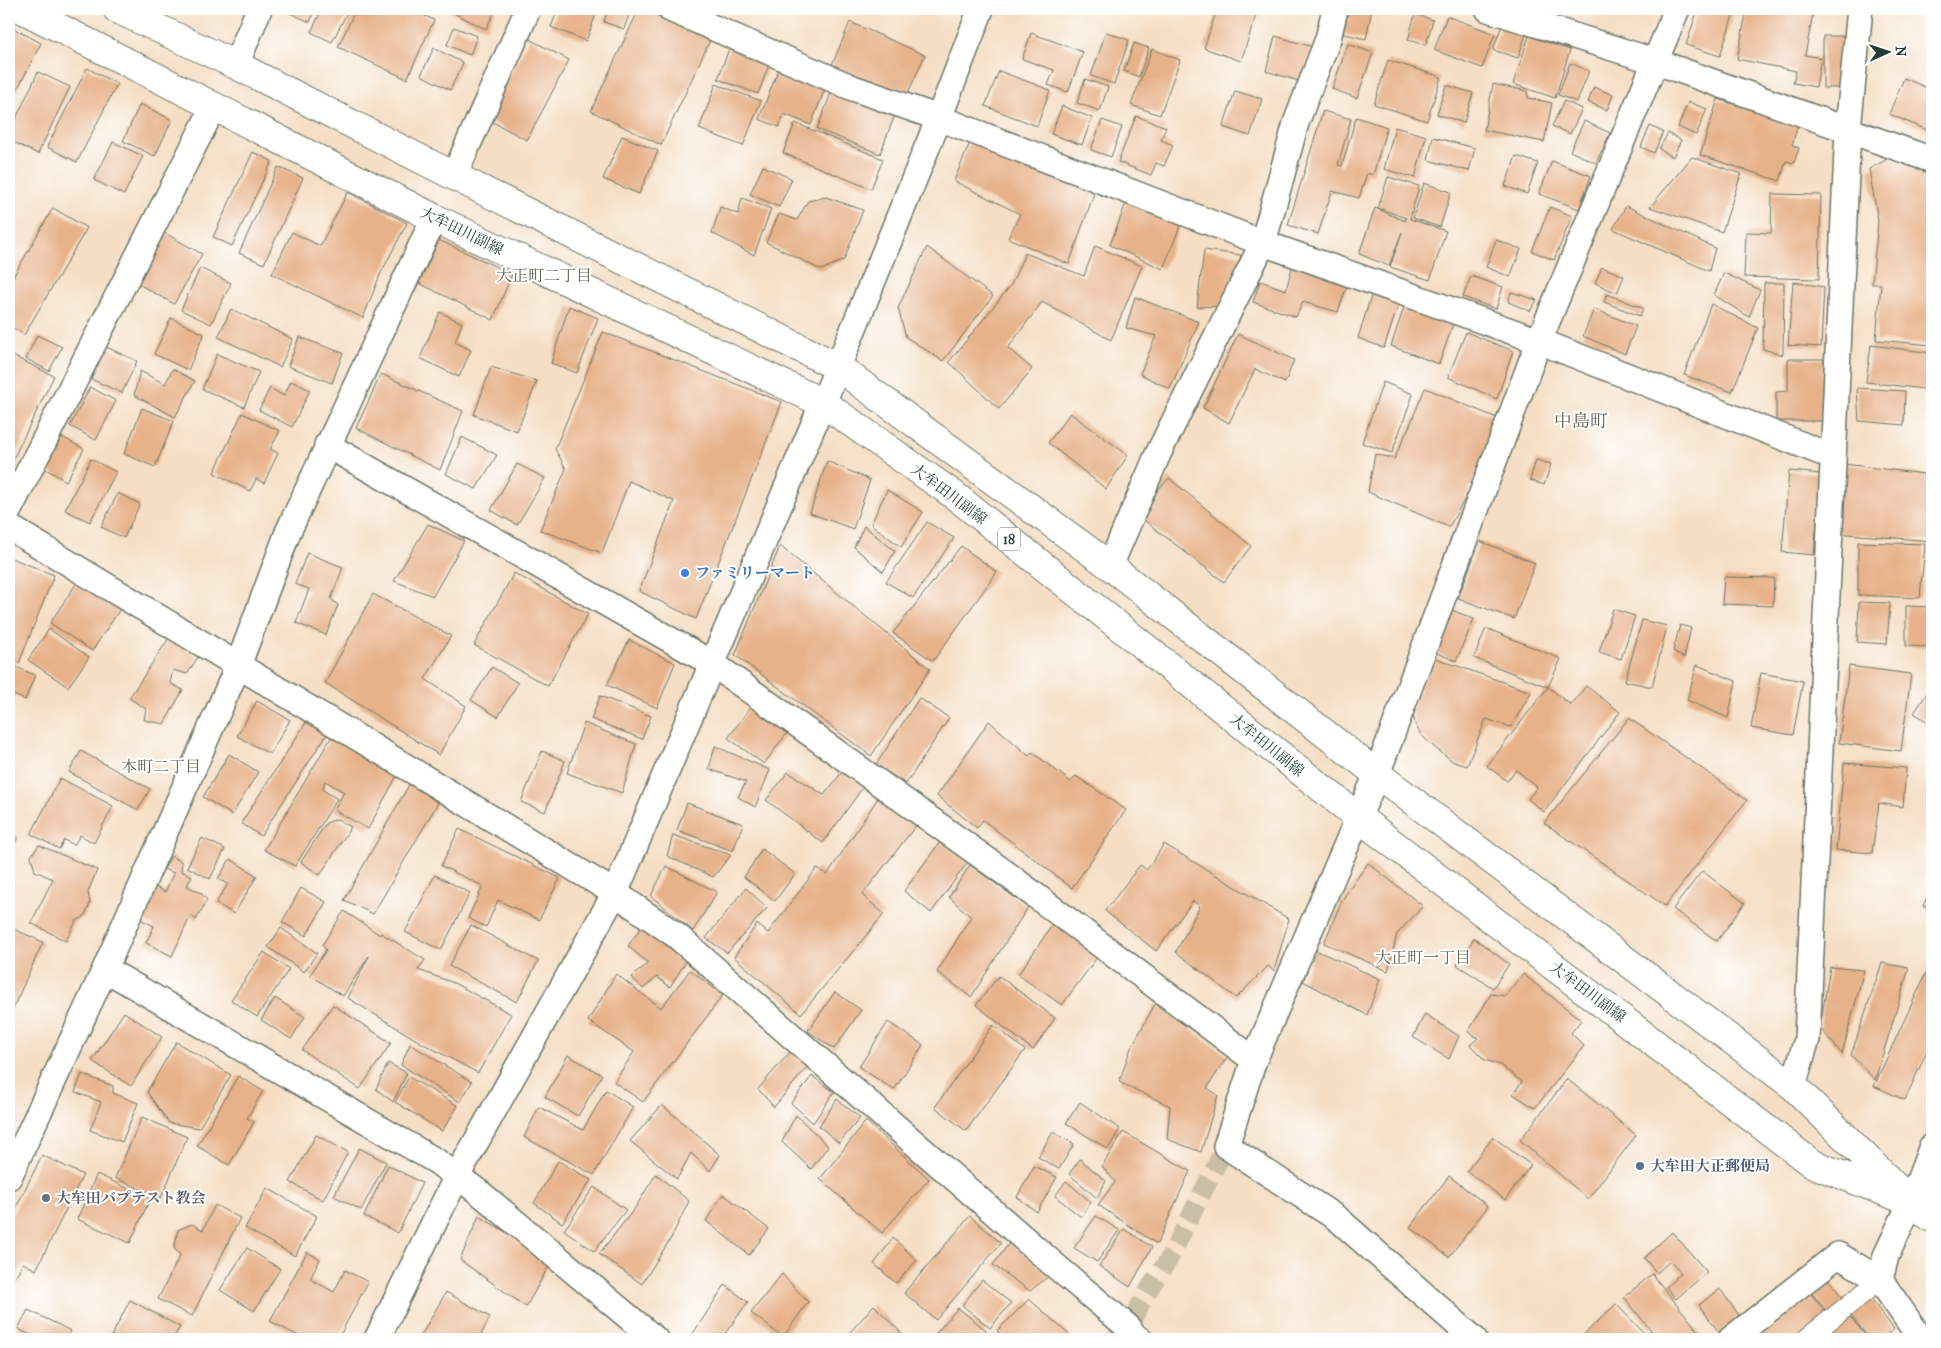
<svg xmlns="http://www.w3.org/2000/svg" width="1941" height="1348" font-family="'IM FELL French Canon','Noto Serif JP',serif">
	<rect width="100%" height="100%" fill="#fff"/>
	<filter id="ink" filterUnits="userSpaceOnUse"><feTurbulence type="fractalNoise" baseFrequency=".02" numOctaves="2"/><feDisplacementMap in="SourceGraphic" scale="10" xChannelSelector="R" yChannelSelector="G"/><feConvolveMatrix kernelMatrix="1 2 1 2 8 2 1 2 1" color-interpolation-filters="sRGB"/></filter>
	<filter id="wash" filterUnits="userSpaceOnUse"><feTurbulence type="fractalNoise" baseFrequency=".0096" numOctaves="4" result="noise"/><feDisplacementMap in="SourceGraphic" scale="20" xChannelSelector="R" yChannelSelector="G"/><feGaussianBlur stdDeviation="1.12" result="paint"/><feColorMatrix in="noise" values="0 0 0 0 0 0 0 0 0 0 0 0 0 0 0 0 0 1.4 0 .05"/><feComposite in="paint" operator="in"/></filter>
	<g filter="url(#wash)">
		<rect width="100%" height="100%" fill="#f5dec4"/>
		<g id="blocks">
			<path fill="#e7b28a" d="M281,9H315L310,22Z
				M322,9H349L332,42L311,32Z
				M356,9H410L434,20L407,79L338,47Z
				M445,9H496L486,29Z
				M558,9H598L586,41L551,27Z
				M608,9H631L624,29L604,22Z
				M639,9H655L712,36L661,145L591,111Z
				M1217,9H1258L1241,61L1204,48Z
				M1345,9H1372L1366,39L1340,33Z
				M1698,9H1735L1720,56L1686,45Z
				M1747,9H1814L1805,55L1821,58L1816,87L1793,83L1796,71L1737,59Z
				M1415,14L1433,20L1426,45L1408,40Z
				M1447,16L1495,34L1482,68L1434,50Z
				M850,22L925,55L905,100L831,67Z
				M1502,25L1526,34L1518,58L1493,50Z
				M9,26L41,43L15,94L9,91Z
				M454,27L477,36L470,55L447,45Z
				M1106,32L1129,40L1114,84L1091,76Z
				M1031,33L1083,52L1068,92L1048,85L1054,70L1022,59Z
				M1275,36L1313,47L1302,82L1266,71Z
				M1529,36L1570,50L1555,98L1513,84Z
				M1823,36H1847V88H1823Z
				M529,39L569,60L527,140L487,119Z
				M731,43L771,59L758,94L718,79Z
				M1134,43L1149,48L1139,77L1124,71Z
				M1348,44L1373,53L1357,98L1332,89Z
				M434,48L463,63L450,90L421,75Z
				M1152,49L1180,60L1160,115L1131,105Z
				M1388,60L1441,77L1427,121L1374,104Z
				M1570,63L1589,71L1577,102L1558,95Z
				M87,68L117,84L77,162L47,147Z
				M779,68L826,86L811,125L784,114L779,127L759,119Z
				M999,71L1050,90L1037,126L985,106Z
				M38,72L70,87L38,154L9,140V133Z
				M1904,78L1932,90V117L1927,130L1889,114Z
				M1085,79L1108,87L1100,111L1077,103Z
				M716,84L761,101L743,146L699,129Z
				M1493,84L1527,91L1528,98L1552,103L1544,142L1484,130Z
				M1446,85L1473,93L1464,123L1437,114Z
				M1594,87L1613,95L1607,110L1588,102Z
				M833,88L896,112L880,154L817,129Z
				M1235,91L1262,99L1250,136L1223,127Z
				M1718,99L1798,125L1792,145L1799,148L1794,163L1786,161L1780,181L1700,155Z
				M1564,101L1582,109L1570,134L1552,126Z
				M1688,102L1707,109L1696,135L1678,127Z
				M140,104L172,120L155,156L123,141Z
				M1062,106L1092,118L1082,145L1051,134Z
				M1323,111L1351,119L1338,165L1342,166L1356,117L1387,127L1373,175L1367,173L1359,198L1332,191L1318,234L1288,225Z
				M1136,116L1166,127L1161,140L1173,145L1164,166L1156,163L1151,175L1118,162Z
				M1102,120L1122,127L1111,157L1091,150Z
				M1584,121L1610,133L1596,163L1570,151Z
				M795,123L883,159L871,189L783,153Z
				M1650,126L1663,132L1654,153L1641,147Z
				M1395,127L1426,136L1415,178L1384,169Z
				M1668,133L1681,140L1673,157L1659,149Z
				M622,136L658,151L639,194L603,179Z
				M1433,137L1475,148L1469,171L1428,160Z
				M971,140L1097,185L1069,264L1008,238L1020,214L954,181Z
				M113,142L143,156L124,195L94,180Z
				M253,152L272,161L232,246L213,237Z
				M1516,156L1538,163L1527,194L1505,186Z
				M1692,157L1741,174L1722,232L1650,207Z
				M1891,157L1932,174V345L1876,340L1881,284H1872L1878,221L1869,169Z
				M1552,161L1591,176L1579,209L1539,194Z
				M763,166L792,179L779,207L750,194Z
				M278,167L303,178L264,264L239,253Z
				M1388,177L1419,186L1410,219L1446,231L1430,280L1390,267L1402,232L1389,266L1359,254L1375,208L1405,221L1406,218L1378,208Z
				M1424,183L1451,192L1440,227L1413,218Z
				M348,192L407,223L380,275L363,318L272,274L292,232L320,246Z
				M1772,194L1821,195L1819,279L1744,277L1746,232L1771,233Z
				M826,197L863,210L844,260L821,270L766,242L779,214L797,220L808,201Z
				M742,198L771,209L754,255L712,233L720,207L738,214Z
				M1128,198L1183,219L1163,269L1110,245Z
				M1626,206L1715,248L1709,271L1613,229Z
				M1550,207L1572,216L1554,260L1532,251Z
				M53,208L87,228L24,335L9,325V284Z
				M163,232L202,254L174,304L135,282Z
				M439,240L512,274L493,320L419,283Z
				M1496,240L1521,249L1510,277L1486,267Z
				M1095,246L1142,266L1111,340L1042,302L1008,348L1032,369L999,409L949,362L1011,285L1025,253L1084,276Z
				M927,247L993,296L943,361L906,337L898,308Z
				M1204,250L1241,255L1226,306L1197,307Z
				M1294,260L1349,280L1338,312L1303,302L1296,317L1253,302L1260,281L1286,290Z
				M1602,267L1624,276L1617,293L1595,283Z
				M200,268L231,283L211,324L181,310Z
				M1724,273L1760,290L1749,317L1714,295Z
				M1471,276L1503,287L1496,309L1463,297Z
				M1793,282L1824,287L1821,347L1788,345Z
				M1764,283H1784L1783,355L1763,349Z
				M1511,292L1537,300L1530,311L1508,302Z
				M1372,293L1400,300L1384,348L1358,338Z
				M1607,294L1643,308L1640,316L1604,302Z
				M1135,297L1199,322L1170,389L1140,374L1156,336L1126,328Z
				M1711,304L1758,328L1732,392L1684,375Z
				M569,306L598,318L577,373L551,363Z
				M1404,307L1453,324L1439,364L1391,346Z
				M231,309L293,339L280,367L218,337Z
				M1594,309L1636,326L1625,354L1583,336Z
				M440,312L462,323L455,342L471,350L459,377L420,358Z
				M171,318L204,334L188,370L154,354Z
				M603,332L782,402L696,619L639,591L674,501L629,481L602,553L540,530L566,469L555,449Z
				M1466,332L1513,351L1497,399L1448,377Z
				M1238,334L1294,360L1285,383L1255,369L1229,423L1203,408Z
				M37,335L62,347L49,371L26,359Z
				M299,337L343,353L332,383L288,366Z
				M1871,345L1932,353V390L1866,382Z
				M106,347L137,361L122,393L91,379Z
				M9,354L54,376L9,467Z
				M217,354L259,372L244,407L202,389Z
				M1788,359H1824V421H1776V392L1788,391Z
				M491,367L537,381L517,431L474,415Z
				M173,369L195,381L175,417L134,395L140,371L165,384Z
				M381,374L463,411L440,470L356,428Z
				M291,381L310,390L292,427L259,410L270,388L284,396Z
				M1383,382L1413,394L1392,453L1362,443Z
				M90,387L116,401L96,440L70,426Z
				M1425,388L1497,418L1470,489L1449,527L1368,492L1375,454L1394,459L1410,425Z
				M1857,388L1905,391L1904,425L1859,421Z
				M142,408L174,421L155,467L124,454Z
				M242,413L280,431L270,449L278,453L264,483L256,479L250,491L214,473Z
				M1070,413L1128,455L1106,489L1048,443Z
				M62,437L84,449L66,481L44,468Z
				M462,437L497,455L476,489L446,474Z
				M91,459L116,472L90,522L65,510Z
				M1536,460L1551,464L1544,485L1530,480Z
				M827,461L870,480L853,529L810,513Z
				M517,464L545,478L517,525L491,510Z
				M1844,464L1932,475V541L1835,533Z
				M1789,471L1821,474L1814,555L1782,552Z
				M1169,478L1251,546L1224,582L1136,514Z
				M887,490L923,512L901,547L871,524Z
				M118,493L140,504L124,538L101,527Z
				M927,522L954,538L913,598L886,582Z
				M428,524L464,541L433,596L394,581Z
				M864,526L895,551L883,572L854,547Z
				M1480,541L1535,563L1514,619L1458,598Z
				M1858,542L1925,544L1920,598L1858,595Z
				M780,546L930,669L871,756L735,655Z
				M961,546L997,572L933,661L893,633Z
				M307,553L343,567L331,599L338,605L326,635L296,623L309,589L295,584Z
				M9,557L54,575L19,663L9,659Z
				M514,573L588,614L548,686L474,645Z
				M82,575L121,608L92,651L50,623Z
				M1724,577L1774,578L1773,606L1722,604Z
				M373,594L451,636L425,679L466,706L439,755L325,683Z
				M1859,602L1890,603L1887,644L1857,642Z
				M1906,606L1932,607V647L1906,646Z
				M1613,609L1635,616L1621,659L1599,652Z
				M1452,610L1474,619L1456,661L1434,652Z
				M1642,620L1667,626L1652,687L1625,681Z
				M1680,625L1691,628L1684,658L1673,651Z
				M1486,628L1561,659L1548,687L1474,658Z
				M49,629L89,657L68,687L28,660Z
				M169,638L198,657L187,674L173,670L170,683L183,690L164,724L144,720L146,709L129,698Z
				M629,640L675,663L657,708L607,685Z
				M1432,657L1531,692L1511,727L1486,719L1467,766L1454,762L1434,747L1421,735L1415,724L1412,710Z
				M9,664L35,675L25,700L9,693Z
				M1697,665L1736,681L1728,718L1687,700Z
				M1849,666L1911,674L1901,751L1839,743Z
				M492,667L518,683L498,717L471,700Z
				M1761,673L1803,681L1793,735L1751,728Z
				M1586,686L1620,712L1544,812L1528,799L1537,787L1516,770L1507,781L1487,766L1548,687L1571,705Z
				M1929,690L1932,692V725L1914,713Z
				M600,696L651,716L642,739L591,719Z
				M919,698L949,718L906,784L876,765Z
				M257,701L290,720L270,754L237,736Z
				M752,705L787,733L764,764L728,738Z
				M309,718L329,731L261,836L241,823Z
				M1629,718L1747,800L1665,906L1544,823Z
				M989,721L1029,756L1032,752L1071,782L1076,776L1126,810L1072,888L983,820L977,828L937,796Z
				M584,723L636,744L622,793L567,773Z
				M335,731L399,772L368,829L334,810L344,792L325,781L323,790L337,799L295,866L264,850Z
				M715,746L770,770L755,807L738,797L746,782L709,769Z
				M81,751L150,789L138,810L69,772Z
				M542,751L565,761L545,812L521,802Z
				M229,754L258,772L232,815L203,797Z
				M1844,763L1906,768L1903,807L1879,803L1872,853L1836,850Z
				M846,767L866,783L823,843L766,800L788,772L824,795Z
				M60,778L113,806L94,843L80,835L74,845L64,840L59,849L31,834Z
				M410,783L438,803L373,914L344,900Z
				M880,795L918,823L862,895L884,914L801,1014L734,957L757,924L768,933L817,868L827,875Z
				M687,803L743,824L733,851L677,830Z
				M337,819L351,827L320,875L301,862L326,823Z
				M459,829L560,878L539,920L498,900L486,927L468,918L483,886L441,866Z
				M9,833L18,837L9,855Z
				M673,835L731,855L713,877L667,856Z
				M202,838L225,849L210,879L187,867Z
				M943,838L970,859L931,913L904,891Z
				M1164,844L1289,919L1274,971L1268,966L1236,998L1176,952L1200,906L1193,901L1156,951L1105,911L1140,865L1147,870Z
				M39,845L97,870L88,892L90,904L84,917L76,921L66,941L31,923L53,879L35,871L31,856Z
				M762,849L795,874L775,901L744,877Z
				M171,856L182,862L181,871L192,876L187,886L201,893L207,900L196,920L191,915L172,956L146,943L154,926L140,919L150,884L165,892L174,873L164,869Z
				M230,859L257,876L234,914L216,903L228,884L218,879Z
				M1368,863L1423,906L1397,934L1388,971L1324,943L1342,900Z
				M970,865L1028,907L971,997L937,972L971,917L949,897Z
				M666,866L717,892L693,931L651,896Z
				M1702,871L1745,903L1717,941L1673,909Z
				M435,875L470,893L441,950L405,932Z
				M1932,886V910L1923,906Z
				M301,888L326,902L306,936L282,922Z
				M746,888L767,908L727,953L706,938Z
				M344,911L380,935L381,933L425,960L418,970L454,983L511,1014L478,1073L420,1042L348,998L369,956L343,996L310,975L326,950L322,945Z
				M1055,921L1098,956L1062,1005L1018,975Z
				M471,925L538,961L517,1002L449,966Z
				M642,926L686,961L670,987L657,977L643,989L632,977L648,963L628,946Z
				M9,927L43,942L9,1017Z
				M281,928L317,953L304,972L268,947Z
				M1474,938L1509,964L1493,988L1457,965Z
				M1315,950L1380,979L1367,1015L1303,981Z
				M264,952L289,969L257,1017L231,1000Z
				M1882,963L1909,968L1875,1080L1851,1055Z
				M1830,967L1864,970L1842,1054L1820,1028Z
				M690,970L723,995L643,1102L614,1082L634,1052L588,1021L616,974L661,1008Z
				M1926,973L1932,976V1040L1905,1100L1874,1086Z
				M1523,974L1581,1020L1571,1033L1584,1046L1535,1108L1513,1094L1522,1082L1500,1065L1485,1060L1470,1045L1478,1038L1468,1032L1491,994L1505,996Z
				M999,976L1055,1018L1033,1050L976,1005Z
				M835,992L861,1010L834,1049L808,1031Z
				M275,998L305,1017L291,1039L261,1020Z
				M1155,1004L1228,1056L1207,1088L1218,1095L1201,1152L1167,1139L1170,1106L1119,1082L1131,1048Z
				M333,1005L391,1043L360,1089L302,1050Z
				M124,1012L162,1037L131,1086L92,1061Z
				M1425,1014L1459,1036L1449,1059L1413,1037Z
				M888,1022L923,1045L894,1090L859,1067Z
				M993,1025L1025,1050L966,1131L935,1107Z
				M176,1042L231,1075L199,1128L169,1123L147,1092Z
				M410,1044L472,1082L460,1102L401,1065Z
				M791,1051L808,1066L774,1107L758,1089Z
				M568,1055L602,1075L578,1116L545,1097Z
				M388,1063L407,1073L393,1102L376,1089Z
				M82,1074L113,1086V1093L138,1103L122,1142L90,1130L101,1102L75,1092Z
				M238,1076L263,1091L247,1118L254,1122L229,1165L197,1146Z
				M812,1076L834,1092L813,1123L791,1103Z
				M409,1077L458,1106L442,1131L395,1102Z
				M1567,1079L1636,1135L1588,1199L1520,1140Z
				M606,1090L633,1107L594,1175L524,1137L539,1107L583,1130Z
				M837,1099L860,1118L839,1143L819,1126Z
				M1080,1102L1120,1129L1108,1149L1066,1123Z
				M662,1105L720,1155L710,1171L691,1153L677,1179L630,1141Z
				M796,1115L828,1146L811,1169L782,1142Z
				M142,1117L187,1137L161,1198L115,1178Z
				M866,1121L929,1179L882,1233L820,1179Z
				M1053,1132L1074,1144L1059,1169L1038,1157Z
				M1123,1132L1190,1171L1157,1244L1098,1205L1115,1182L1102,1166Z
				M316,1135L348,1152L323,1200L290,1182Z
				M1493,1137L1531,1165L1505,1200L1467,1171Z
				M359,1148L386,1162L361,1210L334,1196Z
				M42,1155L83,1175L36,1270L23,1263L15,1277L9,1275V1222Z
				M1080,1159L1106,1181L1097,1198L1069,1174Z
				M558,1161L591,1180L562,1223L534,1203Z
				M388,1165L422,1183L398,1233L364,1216Z
				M1034,1166L1057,1177L1037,1212L1017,1197Z
				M97,1174L150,1199L130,1243L77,1219Z
				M656,1174L689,1201L671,1238L642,1284L599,1254L635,1208Z
				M1449,1176L1488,1206L1449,1257L1410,1227Z
				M1066,1181L1091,1202L1081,1217L1055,1196Z
				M594,1187L626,1210L594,1251L564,1230Z
				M267,1188L317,1216L295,1256L245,1228Z
				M723,1194L769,1229L749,1255L706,1221Z
				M215,1205L240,1218L192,1316L158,1299L180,1255L174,1248L178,1230L192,1224L203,1230Z
				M479,1216L552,1260L526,1307L460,1260Z
				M970,1216L1001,1243L936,1320L904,1293Z
				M1096,1216L1119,1230L1097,1262L1074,1248Z
				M1124,1229L1152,1247L1130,1287L1099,1266Z
				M1672,1232L1707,1272L1676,1299L1666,1287L1681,1273L1670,1261L1657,1273L1644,1258Z
				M893,1238L917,1260L896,1283L874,1264Z
				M1010,1242L1050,1275L1030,1291L993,1265Z
				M247,1248L280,1269L254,1311L220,1290Z
				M307,1252L320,1259L310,1279L334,1292L345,1270L368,1282L338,1339H304L270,1321Z
				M782,1274L808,1302L783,1337L751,1313Z
				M1652,1274L1705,1339H1658L1624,1297Z
				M1825,1275L1847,1303L1830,1316L1808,1288Z
				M982,1280L1011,1303L990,1328L962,1305Z
				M725,1285L748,1302L721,1339H699L692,1335Z
				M1720,1289L1741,1318L1720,1334L1699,1305Z
				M1807,1289L1829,1317L1802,1339H1744Z
				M446,1292L490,1317L479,1339H419Z
				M1870,1298L1894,1329L1881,1339H1869L1850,1314Z
				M1029,1299L1074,1339H1007L997,1331Z
				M130,1300L180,1327L173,1339H110Z
				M1616,1304L1646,1335L1642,1339H1579Z
				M874,1305L907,1339H844Z
				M958,1308L986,1330L980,1339H931Z
				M28,1310L71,1331L66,1339H39L18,1329Z
				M1848,1314L1868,1339H1830L1825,1333Z"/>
		</g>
	</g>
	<g filter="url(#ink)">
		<use href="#blocks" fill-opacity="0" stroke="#6a7566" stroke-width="1"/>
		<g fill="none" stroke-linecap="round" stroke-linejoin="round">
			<path stroke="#cabea7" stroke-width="19" stroke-dasharray="19 9" stroke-linecap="butt" d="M1115,1339L1128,1327L1149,1289L1169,1259L1226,1146"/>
			<defs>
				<path id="pedestrian" d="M1128,1327L1144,1339
					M1806,1339L1880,1280"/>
				<path id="minor" d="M670,9L853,88L939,118L1263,243L1539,341L1833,457
					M1488,9L1657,62L1932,160
					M236,65L259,9
					M454,176L528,9
					M327,445L713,664L1008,875L1254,1060
					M9,510L214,106
					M9,527L615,893L677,936L1052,1263L1128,1327
					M1110,566L1158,454L1263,243L1296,123L1328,39L1335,9
					M105,969L436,1161L480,1193L655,1339
					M1793,1086L1807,1039L1848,129L1860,9
					M9,1177L105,969L238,666L288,532L434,218
					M377,1339L457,1176L615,893L838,367L939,118L981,9
					M1474,1339L1338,1219L1226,1146L1254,1060L1377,774L1539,341L1677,9
					M1731,1339L1838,1255L1880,1280
					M1921,1339L1880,1280L1886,1256L1911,1202L1932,1146"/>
				<path id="primary" d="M22,9L434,218L823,403L954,495L1358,817L1811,1163L1911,1202
					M117,9L236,65L454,176L838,367L1110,566L1377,774L1793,1086L1911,1202L1932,1218"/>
			</defs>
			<use href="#pedestrian" stroke="#6a7566" stroke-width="21"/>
			<use href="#minor" stroke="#6a7566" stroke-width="28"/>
			<use href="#primary" stroke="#6a7566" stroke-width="30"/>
			<use href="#pedestrian" stroke="#fff" stroke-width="19"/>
			<use href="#minor" stroke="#fff" stroke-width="25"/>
			<use href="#primary" stroke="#fff" stroke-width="28"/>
		</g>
	</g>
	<circle fill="#3f7fe0" stroke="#fff" stroke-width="2" cx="685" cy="573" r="5"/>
	<circle fill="#5c6f8a" stroke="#fff" stroke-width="2" cx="1640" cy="1166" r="5"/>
	<circle fill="#6b7280" stroke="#fff" stroke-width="2" cx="46" cy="1198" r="5"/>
	<g text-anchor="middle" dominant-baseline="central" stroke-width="4" stroke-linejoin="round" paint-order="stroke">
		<rect fill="#fff" stroke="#627771" stroke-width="1" x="998" y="527.5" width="22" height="23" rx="4"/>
		<g font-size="14" font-weight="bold" fill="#1f3d34">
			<text x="1009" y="539">18</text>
		</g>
		<g font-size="15" fill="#1f3d34" stroke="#fff">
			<text transform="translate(462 231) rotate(26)">大牟田川副線</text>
			<text transform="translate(949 494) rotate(37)">大牟田川副線</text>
			<text transform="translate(1267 745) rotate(39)">大牟田川副線</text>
			<text transform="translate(1588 992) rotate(37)">大牟田川副線</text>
		</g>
		<g font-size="15" font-weight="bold" fill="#366cbe" stroke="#fff" text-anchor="start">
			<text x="695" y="573">ファミリーマート</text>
		</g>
		<g font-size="15" font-weight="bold" fill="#4e5e75" stroke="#fff" text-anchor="start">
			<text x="1650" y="1166">大牟田大正郵便局</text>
		</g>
		<g font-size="15" font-weight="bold" fill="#5b616d" stroke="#fff" text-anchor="start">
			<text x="56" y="1198">大牟田バプテスト教会</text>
		</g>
		<g font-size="16" fill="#656652" stroke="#fff">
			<text x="544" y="275">大正町二丁目</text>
			<text x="161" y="766">本町二丁目</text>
			<text x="1423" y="957">大正町一丁目</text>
		</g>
		<g font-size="18" fill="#656652" stroke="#fff">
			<text x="1581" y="421">中島町</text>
		</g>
	</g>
	<rect width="1941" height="1348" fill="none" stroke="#fff" stroke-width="30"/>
	<g transform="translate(1888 52) rotate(87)" stroke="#ffffff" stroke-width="4" paint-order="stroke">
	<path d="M0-4L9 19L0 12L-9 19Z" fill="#1f3d34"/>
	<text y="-8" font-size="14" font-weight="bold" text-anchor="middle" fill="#1f3d34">N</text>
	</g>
</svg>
